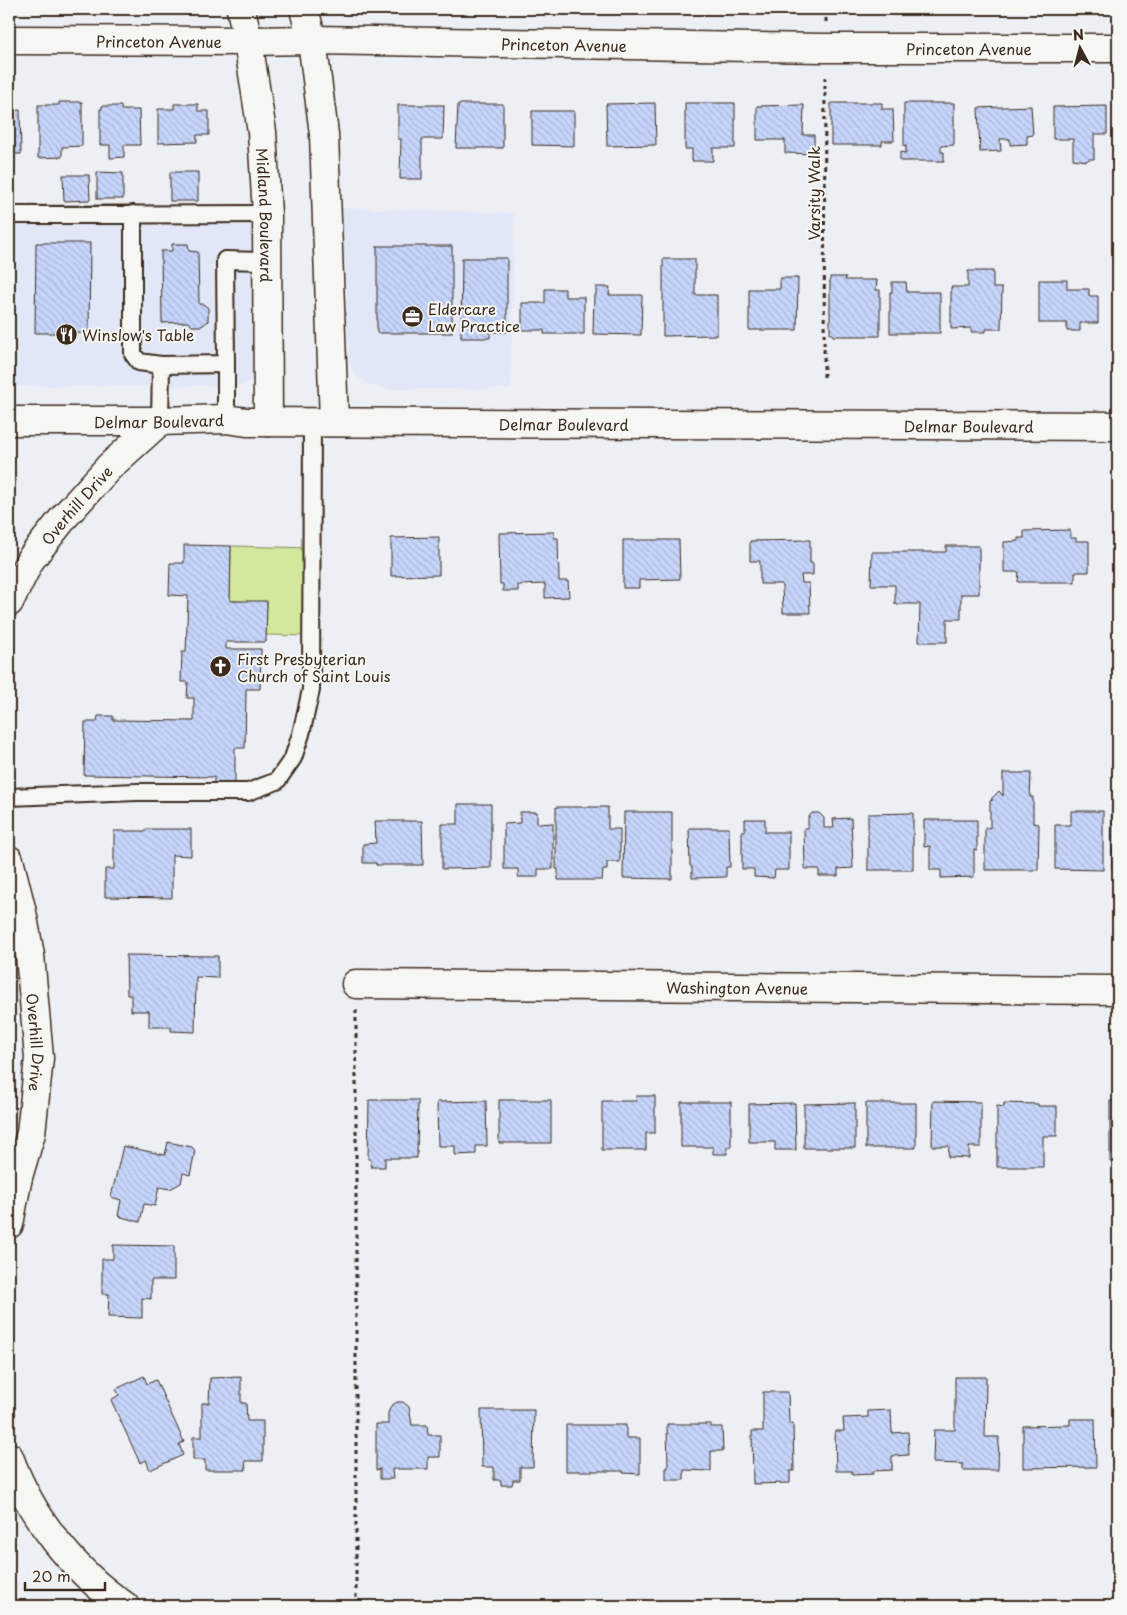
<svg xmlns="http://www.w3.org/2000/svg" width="1127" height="1615" font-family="'Playpen Sans',sans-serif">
	<defs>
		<pattern id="building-back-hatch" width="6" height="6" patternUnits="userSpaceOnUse" patternTransform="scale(1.25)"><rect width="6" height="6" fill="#c6d5fb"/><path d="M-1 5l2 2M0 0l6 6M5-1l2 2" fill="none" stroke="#abb7d7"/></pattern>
	</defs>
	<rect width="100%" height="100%" fill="#eceff4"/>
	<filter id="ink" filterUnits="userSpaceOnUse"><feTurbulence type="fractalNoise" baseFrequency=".02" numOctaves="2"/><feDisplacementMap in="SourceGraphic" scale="10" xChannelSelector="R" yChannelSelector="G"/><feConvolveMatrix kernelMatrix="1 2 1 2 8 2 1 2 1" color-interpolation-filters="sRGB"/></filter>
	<g filter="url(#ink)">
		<path fill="#e1e7f6" d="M342,208L514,213L511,389H388L369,385L357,376L349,363Z
			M9,223H254L257,368L254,379L241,386H9Z"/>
		<path fill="#d2e89c" stroke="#86895d" d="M231,546L313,548L311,636L266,635L267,602L230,601Z"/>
		<path fill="url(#building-back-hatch)" stroke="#3b2a1e" d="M59,102H82V146L62,147V157L38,158V105H59Z
			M655,103L656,145L607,146L606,104Z
			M685,103H735V148H713V161H692V149H685Z
			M831,103H882V109H893L894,141H882V145H831Z
			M904,103H954V145L941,146V152H944V161H900V152L906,153V145L904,146Z
			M174,104H198V111H209V135H197V142L158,143V109H174Z
			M458,104H503V148H456Z
			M398,105H444L443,139H422V179H400L401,139H398Z
			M804,105L803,135H814V154L785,153V140H757V106Z
			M102,106H121V110H139L140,145H124V157L110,158V145H100V109H102Z
			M1031,106L1033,135L1027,136V144L1010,145V139H1000L1001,151L980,152L978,108Z
			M1107,106V134H1094V159H1089L1087,161L1073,159V139H1053V107Z
			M9,109V111L20,110L21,154H9Z
			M532,111H574V146L532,145Z
			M97,172L123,173V199H97Z
			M170,172H198V201H170Z
			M63,175H89L90,200L64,201Z
			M36,243H90L89,333H35Z
			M172,244H188L189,251L198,252L199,304H203L208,308V321L202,326H192L188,322L162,323L161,251H172Z
			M377,246H452V333H377Z
			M462,258H507V332H490V338H461Z
			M663,259H695V295H717V335L663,336Z
			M1114,265H1118V322H1114Z
			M968,271H993V288H1002L1001,329H986V332H971V328L951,329V287H968Z
			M830,277H846L845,280H877L876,290H880V336H833V334H830Z
			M780,278H798L797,330H749V289H780Z
			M1039,280H1067V289H1089V296H1098V323H1080V331H1067V323H1039Z
			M892,282H906L907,292H940V333H890V292H892Z
			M596,287H610L609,295H642L641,335L593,334L594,295H596Z
			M545,289H565V297H584V334H544V330H522V303H545Z
			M1070,530V538H1076V541H1089V572H1075V582H1018L1019,572H1004V542L1018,541V538H1024V531Z
			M554,532V538H558L559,581H568L569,597L545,598V584L518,585V591H503V584H500L499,533Z
			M439,537V575L391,576V538Z
			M623,540H679L680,579L639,580V588H623Z
			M810,540V563H813V575H801L802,583H809L810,613H783L782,584H760V561H750V541Z
			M184,545L231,546L230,601H267L266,642H226V649H261L260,689H246L245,748H235V783H214V777L84,775L85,722H97L98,716H113V720L194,721V698H187L188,682H181L182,652H186L188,596L169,595L170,563H184Z
			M946,546H979V594H961V619H947V642H919L920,604H895V585H871L872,552H946Z
			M1113,548H1118V580H1114Z
			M1003,773H1031L1030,797H1033V823L1039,824L1038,870H985V827L990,828V801L993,800L991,799L999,791L1003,796Z
			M458,804H491V868L442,869V824H458Z
			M1112,805H1118V869H1112Z
			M556,807H608V829H620V862H607V870H603L602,880H558V869H556Z
			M1071,811H1103V870L1055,869V825H1071Z
			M520,812H537V824L553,823V869H538V877H518V869H504V824L520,823Z
			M624,812H672V879L623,878Z
			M812,813H819L824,818V828H834L833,819L851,818L853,868L838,869V876H819V869H805L804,828H808V818Z
			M913,813V870H868V814Z
			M745,819H765V832H789V870H775L774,878L754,877V869H742V831H745Z
			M924,820H977V850L974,849V877L941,878V870H930V846L924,847Z
			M375,821H422L423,865H376V863H363V844L376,843Z
			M689,828H729L730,867H726V877L692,878V867L690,866Z
			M146,829H191V856L172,855V898L105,897V869H114V831H146Z
			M126,955L218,956V978L196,977L195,1032L171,1031V1027H149V1011H131V995H127Z
			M636,1096H655V1133H646V1150H602V1101H637Z
			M369,1100H418L417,1158H385V1167H371V1160L368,1159Z
			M499,1100H551V1143H499Z
			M486,1101L487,1146H476V1154L455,1155V1146H438L437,1102Z
			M933,1101L981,1102V1147H969V1158L948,1157L949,1146H932Z
			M1110,1101H1118V1190H1114V1162H1110Z
			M681,1102H731V1147H727V1154H713V1147H681Z
			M795,1103L796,1150H775V1142H749V1104Z
			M855,1103V1148H804V1104Z
			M866,1103H916V1148H866Z
			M1004,1103L1038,1104V1106H1057V1136H1043V1167H997V1106L1004,1107Z
			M168,1142L192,1147L195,1151L190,1175L183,1173L181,1183L170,1189L159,1187L155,1206L144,1204L140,1222L118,1216L121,1200L111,1197L123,1146L165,1155Z
			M113,1245L174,1246V1280H151V1299L142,1298V1318L108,1317L109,1294H102V1259H113Z
			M144,1376L147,1384L156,1380L184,1442L179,1444L183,1455L150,1470L146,1460L140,1463L111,1400L119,1395L116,1389Z
			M241,1377V1403H246L247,1421H263V1461H245L246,1470H205V1460H193V1437H202V1403H209L210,1378Z
			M955,1377H986L985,1437H999L998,1470H963V1464L933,1463L934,1430H955Z
			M1116,1387H1118V1473Z
			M763,1392H788L789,1424H793L794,1471H790V1483L753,1484L752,1431H763Z
			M397,1402H403L409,1407L412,1425H427L428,1435H440V1457H428V1469H392L393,1479H380V1469L376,1470V1424H388V1413L391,1406Z
			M481,1410H534L533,1467H520V1480H513L512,1485H501V1480H494V1467H482Z
			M891,1410L892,1433L908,1432L909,1455L892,1456V1470L873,1471V1474L852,1475V1471H836L835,1431H844L843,1418L868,1417V1411Z
			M1070,1419H1095L1096,1467L1023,1468V1426L1070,1425Z
			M667,1424H711V1427H722L723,1451H711V1471L684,1470V1480H666V1468H668Z
			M566,1425H626V1438H640V1474L623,1473V1471H566Z"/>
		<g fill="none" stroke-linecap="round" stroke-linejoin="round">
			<defs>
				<path id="lane" d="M133,214V354L139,362L161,365L160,421
					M9,215L267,214
					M226,364V419
					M161,365L226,364L225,260L267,261
					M9,797L137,792H248L277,781L293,758L301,734L311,690L312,422"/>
				<g id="street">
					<path id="s1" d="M9,40L248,41L312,40L825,48H1118"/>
					<path id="s2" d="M9,602L30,560L65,516L109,467L160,421"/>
					<path id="s3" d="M9,860L22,912L30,955L39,1058L31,1133L18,1177L9,1224"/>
					<path id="s4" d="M356,984L1118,990"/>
					<path d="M9,1457C30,1516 73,1571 125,1606"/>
				</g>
				<g id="secondary">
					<path id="s5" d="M241,9L248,41L262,132L267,214L268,422"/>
					<path d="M304,9L312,40L324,134L334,422"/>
					<path id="s6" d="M9,421H160L226,419L247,422L1118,426"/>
				</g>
			</defs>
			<use href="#lane" stroke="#3b2a1e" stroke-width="20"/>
			<use href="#street" stroke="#3b2a1e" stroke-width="31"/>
			<use href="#secondary" stroke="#3b2a1e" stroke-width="31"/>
			<path stroke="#3b2a1e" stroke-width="3" stroke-dasharray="4 4" stroke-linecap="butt" d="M826,22V9
				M824,377L825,75
				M356,1606V1009"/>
			<use href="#lane" stroke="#f6f6f2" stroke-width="16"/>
			<use href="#street" stroke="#f6f6f2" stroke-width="28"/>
			<use href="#secondary" stroke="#f6f6f2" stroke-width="28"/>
		</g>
	</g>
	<defs>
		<symbol id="office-disc" viewBox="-11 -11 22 22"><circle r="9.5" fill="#3b2a1e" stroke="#f6f6f2"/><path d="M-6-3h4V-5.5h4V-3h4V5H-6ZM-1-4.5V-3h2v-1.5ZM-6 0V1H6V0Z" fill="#fff"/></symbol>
		<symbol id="restaurant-disc" viewBox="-11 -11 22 22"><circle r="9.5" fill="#3b2a1e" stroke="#f6f6f2"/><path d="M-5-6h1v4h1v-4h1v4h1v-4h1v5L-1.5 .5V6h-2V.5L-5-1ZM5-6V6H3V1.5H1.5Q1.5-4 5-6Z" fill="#fff"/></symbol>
		<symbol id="church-disc" viewBox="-11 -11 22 22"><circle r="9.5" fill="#3b2a1e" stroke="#f6f6f2"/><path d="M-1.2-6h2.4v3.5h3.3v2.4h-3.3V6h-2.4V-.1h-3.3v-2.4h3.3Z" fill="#fff"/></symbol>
	</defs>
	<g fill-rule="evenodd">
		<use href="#office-disc" x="400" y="304" width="25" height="25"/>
		<use href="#restaurant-disc" x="54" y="322" width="25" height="25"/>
		<use href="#church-disc" x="208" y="654" width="25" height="25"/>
	</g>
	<g text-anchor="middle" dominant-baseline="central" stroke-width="4" stroke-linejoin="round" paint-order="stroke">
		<g font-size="15" fill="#3b2a1e" stroke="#f6f6f2">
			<text stroke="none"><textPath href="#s1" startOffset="150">Princeton Avenue</textPath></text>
			<text stroke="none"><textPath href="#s1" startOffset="555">Princeton Avenue</textPath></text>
			<text stroke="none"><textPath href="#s1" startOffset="960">Princeton Avenue</textPath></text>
			<text transform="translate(813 193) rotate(-90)">Varsity Walk</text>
			<text stroke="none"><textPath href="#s5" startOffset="208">Midland Boulevard</textPath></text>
			<text stroke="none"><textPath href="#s6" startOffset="150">Delmar Boulevard</textPath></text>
			<text stroke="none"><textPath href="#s6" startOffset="555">Delmar Boulevard</textPath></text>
			<text stroke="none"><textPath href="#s6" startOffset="960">Delmar Boulevard</textPath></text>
			<text stroke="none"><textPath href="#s2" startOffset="119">Overhill Drive</textPath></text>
			<text stroke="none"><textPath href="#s4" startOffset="381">Washington Avenue</textPath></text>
			<text stroke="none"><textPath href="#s3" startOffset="185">Overhill Drive</textPath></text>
		</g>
		<g font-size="15" fill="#3b2a1e" stroke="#f6f6f2" text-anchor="start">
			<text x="428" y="308">Eldercare<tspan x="428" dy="17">Law Practice</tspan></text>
			<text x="82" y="334">Winslow's Table</text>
			<text x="237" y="658">First Presbyterian<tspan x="237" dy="17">Church of Saint Louis</tspan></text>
		</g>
	</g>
	<rect width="1127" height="1615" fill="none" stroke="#f6f6f2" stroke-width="30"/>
	<rect x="15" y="15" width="1097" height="1585" fill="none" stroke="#3b2a1e" stroke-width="2" filter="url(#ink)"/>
	<g transform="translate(1080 48) rotate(353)" stroke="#f6f6f2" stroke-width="4" paint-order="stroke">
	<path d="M0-4L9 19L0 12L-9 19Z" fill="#3b2a1e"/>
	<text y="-8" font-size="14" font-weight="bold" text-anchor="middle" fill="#3b2a1e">N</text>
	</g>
	<path d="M25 1582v8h80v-8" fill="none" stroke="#3b2a1e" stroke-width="2.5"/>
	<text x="32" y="1582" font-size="15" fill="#3b2a1e" stroke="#f6f6f2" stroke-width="4" paint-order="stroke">20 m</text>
</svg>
